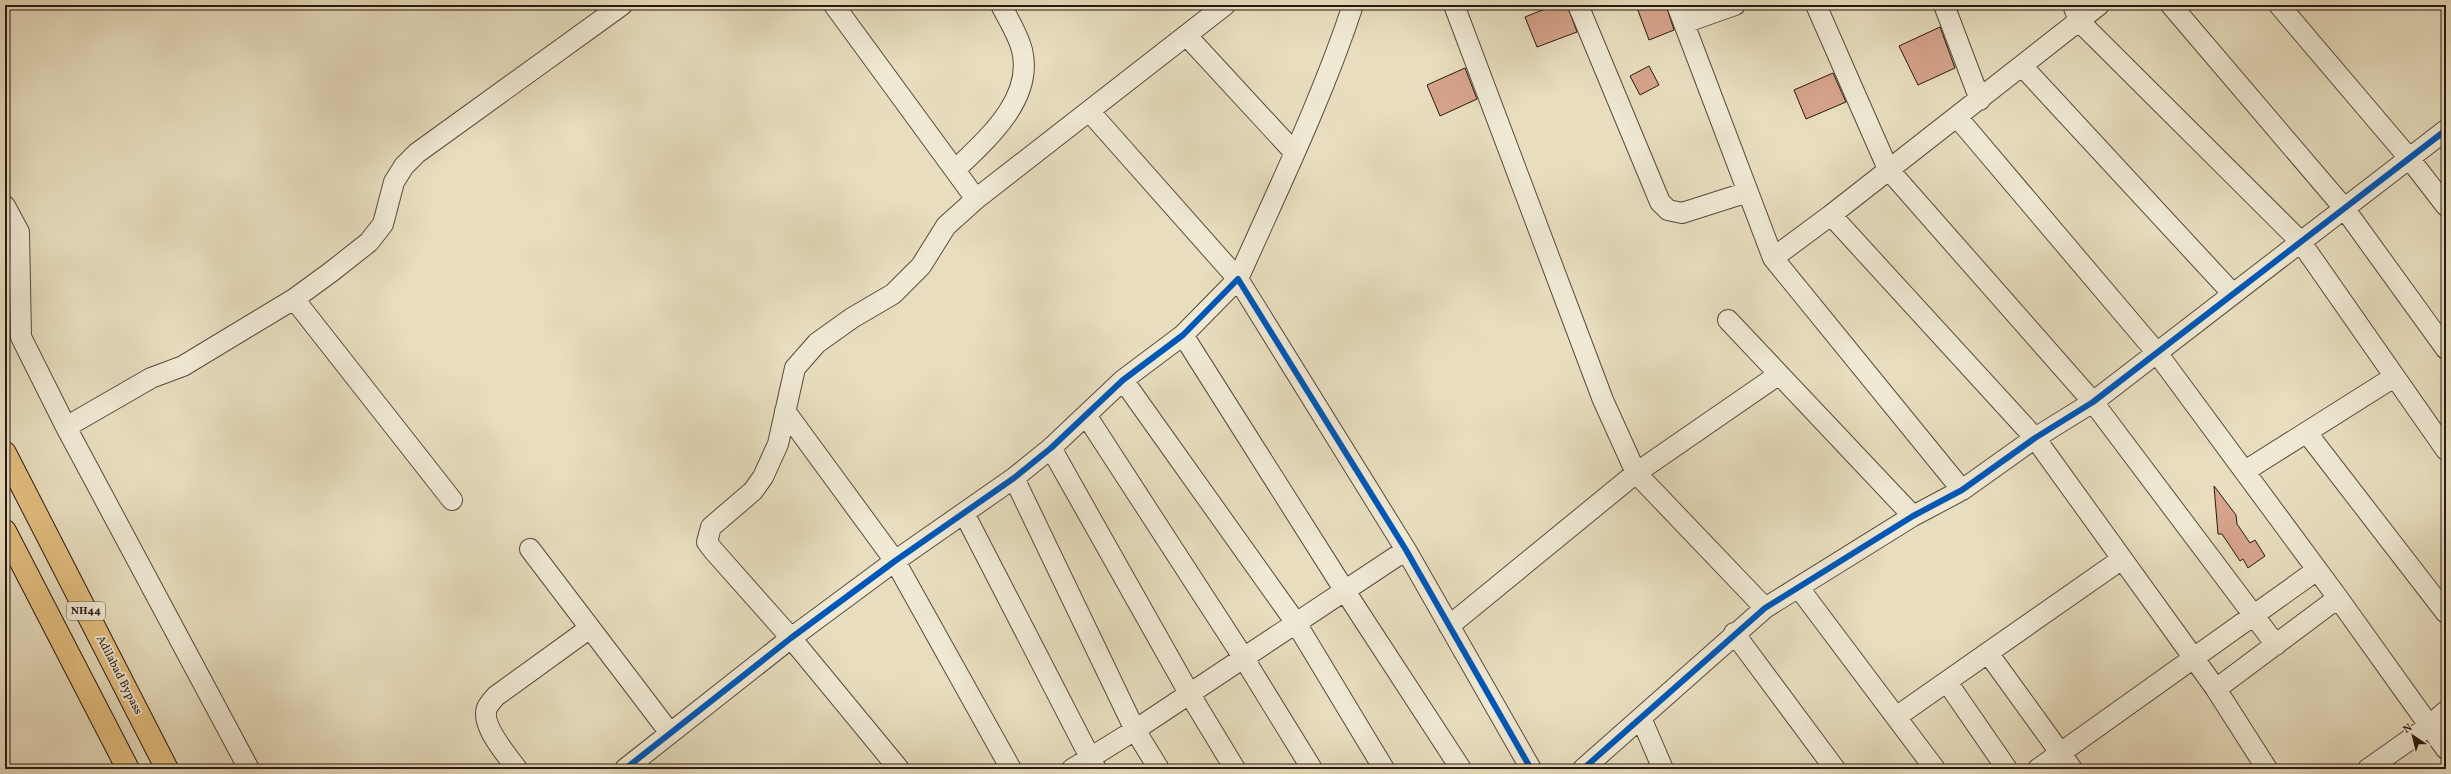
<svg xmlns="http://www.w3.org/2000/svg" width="2451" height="774" font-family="Vollkorn,serif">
	<rect width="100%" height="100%" fill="#e8debf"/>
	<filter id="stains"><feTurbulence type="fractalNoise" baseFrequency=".005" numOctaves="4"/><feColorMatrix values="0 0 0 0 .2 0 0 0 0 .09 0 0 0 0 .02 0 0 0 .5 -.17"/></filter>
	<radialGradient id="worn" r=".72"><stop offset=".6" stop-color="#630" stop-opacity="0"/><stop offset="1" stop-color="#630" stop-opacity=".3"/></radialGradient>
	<path fill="#d6a48c" stroke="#281910" d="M1555,5H1567L1577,32L1537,47L1525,17Z
		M1636,5H1666L1674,30L1649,40Z
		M1940,27L1955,68L1918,85L1899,46Z
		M1649,66L1659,85L1640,95L1630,76Z
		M1465,68L1477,99L1440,116L1427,85Z
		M1833,73L1846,102L1806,119L1794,90Z
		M2214,486L2236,515L2237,524L2250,543L2255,540L2265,556L2248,568L2243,559L2240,561L2222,534H2218Z"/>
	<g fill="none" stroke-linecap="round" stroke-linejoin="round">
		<defs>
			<path id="minor" d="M834,5L976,199
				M1454,5L1603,400L1636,473L1765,608
				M1578,5L1660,202L1668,210L1682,213L1748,192
				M1677,5L1773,258L1831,215L2099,5
				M1816,5L1888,169L2093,402L2276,645
				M1944,5L1980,100
				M2073,5L2079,21L2300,241L2446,450
				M2171,5L2344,208L2446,349
				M2279,5L2409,158L2446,206
				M1684,23L1735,5
				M1187,36L1294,152
				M2023,67L2233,294
				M1090,112L1238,279C1278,189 1322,99 1353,5
				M1957,117L2157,353L2338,598L2446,749
				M955,170C987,139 1034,99 1022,50C1018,34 1008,19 1001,5
				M5,206L19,232L21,337L66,427L249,769
				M1831,215L2035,438L2216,689L2267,769
				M1773,258L1962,490
				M294,299L452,500
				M1728,320L1913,516
				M1183,335L1345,591L1461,769
				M1123,380L1296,623L1384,769
				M785,411L895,561L1011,769
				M1086,415L1243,657L1312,769
				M66,427L151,378L183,366L294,299L331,272L369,242L383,224L394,182L404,166L417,153L622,5
				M2307,433L2446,613
				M1051,448L1189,693L1235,769
				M2245,471L2394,377
				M1014,478L1135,730L1159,769
				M964,513L1096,769
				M530,549L670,733
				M1799,588L1935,769
				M1449,626L1636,473L1778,375
				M1734,633L1835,769
				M1988,653L2072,769
				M1947,682L2007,769
				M2216,689L2338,598
				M1896,717L2122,559
				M1641,718L1663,769
				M517,769C507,755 478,723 488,706C490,703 493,699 496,696L590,628
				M625,769L791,638L895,561L1014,478L1051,448L1123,380L1183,335L1238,279L1406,550L1531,769
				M899,769L791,638L713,550L707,542L711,527L753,491L763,477L778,444L795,368L817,343L852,318L893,294L921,266L946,226L976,199L1225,5
				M1072,769L1135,730L1406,550
				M1583,769L1765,608L1913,516L1962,490L2035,438L2093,402L2446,130
				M2038,769L2317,570
				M2368,769L2429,726L2446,711"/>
			<path id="highway" d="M5,453L167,769
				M5,531L128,769"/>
		</defs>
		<use href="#minor" stroke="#584a3c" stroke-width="22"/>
		<use href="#highway" stroke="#281910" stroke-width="24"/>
		<use href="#minor" stroke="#f0ead5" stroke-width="20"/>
		<use href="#highway" stroke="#e4bf80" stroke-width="22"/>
		<defs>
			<path id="cycleway" d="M625,769L791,638L895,561L1014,478L1051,448L1123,380L1183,335L1238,279L1406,550L1531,769
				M1583,769L1765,608L1913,516L1962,490L2035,438L2093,402L2446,130"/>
		</defs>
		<use href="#cycleway" stroke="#f0ead5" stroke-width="8"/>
		<use href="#cycleway" stroke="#0057b8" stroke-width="6"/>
	</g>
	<g text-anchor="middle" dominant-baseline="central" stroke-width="4" stroke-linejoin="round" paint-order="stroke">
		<rect fill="#f0ead5" stroke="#64584b" stroke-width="1" x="67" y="602" width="38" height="18" rx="3"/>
		<g font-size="11" font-weight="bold" fill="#281910">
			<text x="86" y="611">NH44</text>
		</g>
		<g font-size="12" fill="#281910" stroke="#f0ead5">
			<text transform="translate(119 675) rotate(63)">Adilabad Bypass</text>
		</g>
	</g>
	<rect width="2451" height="774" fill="none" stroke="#e8debf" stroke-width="20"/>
	<rect x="6" y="6" width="2439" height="762" fill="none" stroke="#281910" stroke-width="2"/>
	<rect x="10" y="10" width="2431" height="754" fill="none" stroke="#281910"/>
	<g transform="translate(2413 736) rotate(325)" stroke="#f0ead5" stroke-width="3" paint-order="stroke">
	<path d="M0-3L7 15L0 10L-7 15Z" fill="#281910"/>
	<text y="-6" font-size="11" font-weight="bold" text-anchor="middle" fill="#281910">N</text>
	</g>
	<rect width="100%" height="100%" filter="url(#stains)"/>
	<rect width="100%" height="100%" fill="url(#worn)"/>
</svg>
